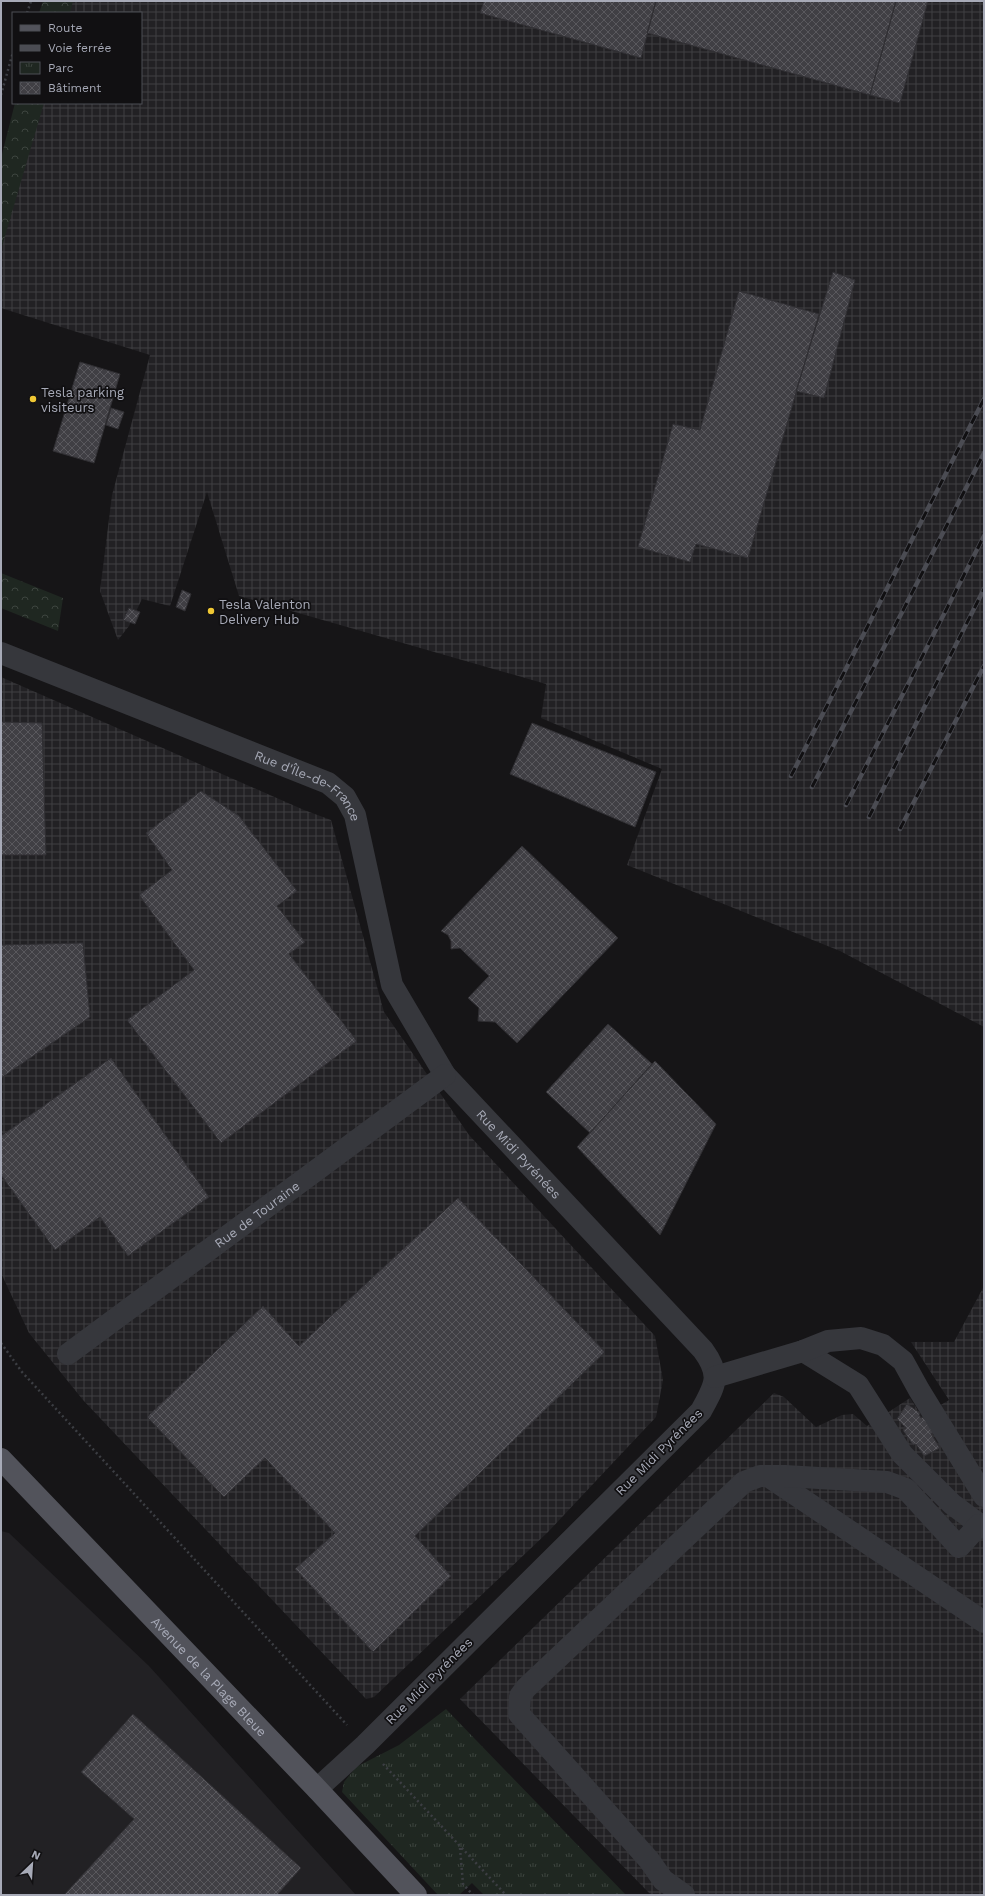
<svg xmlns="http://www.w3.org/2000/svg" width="985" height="1896" font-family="'Work Sans',sans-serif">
	<defs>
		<pattern id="industrial-grid" width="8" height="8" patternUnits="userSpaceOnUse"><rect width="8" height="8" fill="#222124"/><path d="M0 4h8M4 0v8" fill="none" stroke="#3f3f42"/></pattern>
		<pattern id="forest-crowns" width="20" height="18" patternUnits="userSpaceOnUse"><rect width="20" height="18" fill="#1f2721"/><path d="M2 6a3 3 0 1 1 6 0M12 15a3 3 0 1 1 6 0" fill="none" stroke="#3d443f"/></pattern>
		<pattern id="park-tufts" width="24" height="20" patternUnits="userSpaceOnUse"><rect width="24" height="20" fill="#1f2721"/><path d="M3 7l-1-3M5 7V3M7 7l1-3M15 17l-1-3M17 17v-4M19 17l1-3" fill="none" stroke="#3d443f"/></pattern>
		<pattern id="building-cross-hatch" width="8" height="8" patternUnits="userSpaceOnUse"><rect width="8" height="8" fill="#403f44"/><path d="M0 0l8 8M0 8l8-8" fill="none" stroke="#59585d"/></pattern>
	</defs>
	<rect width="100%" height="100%" fill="#161517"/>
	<path fill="#222124" d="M1,1531L9,1533L149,1666L356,1895H1Z"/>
	<path fill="url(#industrial-grid)" d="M66,1H984V1027L840,951L627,865L662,769L541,718L546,684L239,596L207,492L170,606L142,599L129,626L118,640L100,591L112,495L150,355L1,308V230L35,103H141V13H62Z
		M1,677L304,810L331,820L384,1012L469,1135L655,1336L663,1380L656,1417L548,1532L374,1697L366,1699L83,1400L29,1333L1,1273Z
		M984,1286V1895H651L460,1699L774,1393L784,1397L816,1427L842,1415L853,1414L867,1426L910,1398L922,1416L949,1400L911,1342H954Z"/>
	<path fill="url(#forest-crowns)" d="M43,1H73L70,13H39Z
		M15,103H44L1,250V158Z
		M1,573L63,598L58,631L1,608Z"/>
	<path fill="url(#park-tufts)" d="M446,1709L626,1895H484L472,1883L459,1895H438L342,1792L344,1782L356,1767L399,1745Z"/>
	<path fill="url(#building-cross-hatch)" stroke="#302f33" d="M484,1H656L641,58L480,13Z
		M656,1H896L870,95L647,33Z
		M896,1H928L900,103L870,95Z
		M833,272L855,280L824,398L796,391Z
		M739,291L819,314L748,558L696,544L690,562L638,547L673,424L700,430Z
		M80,362L120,374L94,463L53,451Z
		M111,408L124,412L118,429L106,425Z
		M182,590L191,594L185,611L176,607Z
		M129,608L140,612L135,624L123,620Z
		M1,722L42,723L46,855H1Z
		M532,723L656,772L635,827L510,774Z
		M201,791L239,816L297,891L277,906L305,942L289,954L357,1041L221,1143L127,1020L194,970L139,895L172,870L146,833Z
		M522,846L618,938L517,1043L495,1022L478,1021L479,1008L468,998L489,976L460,948L451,949V941L448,935L441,931Z
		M83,943L90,1017L1,1078V945Z
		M608,1024L652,1064L590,1133L546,1092Z
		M111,1058L209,1197L128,1256L100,1217L55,1250L1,1175V1136Z
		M655,1061L716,1124L660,1235L577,1147Z
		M458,1198L605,1352L415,1536L451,1576L373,1652L295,1569L335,1533L265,1458L224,1497L147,1417L263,1306L299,1346Z
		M907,1404L920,1413L919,1415L921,1418L923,1417L934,1432L931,1434L940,1448L924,1456L916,1444L913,1445L903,1430L906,1428L897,1419Z
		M133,1714L301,1868L277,1895H64L134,1819L81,1772Z"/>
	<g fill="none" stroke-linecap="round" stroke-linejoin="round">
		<path stroke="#3c3e43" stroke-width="2.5" stroke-dasharray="2 3" stroke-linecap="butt" d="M27,13L31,1
			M1,95L13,52
			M1,1343L22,1372L347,1725
			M383,1764L506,1895
			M460,1848L463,1884L473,1895"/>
		<g stroke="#36373c" stroke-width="22">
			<path id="s1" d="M1,653L328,783L345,797L355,815L392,985L445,1075L703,1350C722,1376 715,1385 701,1411L365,1745L317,1789"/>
			<path d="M803,1351L858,1385L902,1454L952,1504L984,1528"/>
			<path id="s2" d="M68,1354L445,1075"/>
			<path d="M715,1377L803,1351L828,1341L861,1338L883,1345L903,1361L919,1390L984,1496"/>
			<path d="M768,1476L984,1622"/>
			<path d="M684,1895L663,1880L649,1860L519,1714L520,1696L526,1688L744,1482L760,1476H785L887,1482L906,1489L959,1547L979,1525"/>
		</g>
		<path stroke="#52535b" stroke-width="22" id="s3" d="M1,1459L317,1789L416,1895"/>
		<defs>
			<path id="rail" d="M791,776L984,399
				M812,787L984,453
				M846,805L984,536
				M869,817L984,589
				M900,829L984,666"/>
		</defs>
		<use href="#rail" stroke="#4b4c53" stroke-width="4.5"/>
		<use href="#rail" stroke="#111012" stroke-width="3" stroke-dasharray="9" stroke-linecap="butt"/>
	</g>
	<g fill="#f0c834" stroke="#111012" stroke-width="1.5">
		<circle cx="33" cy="399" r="4"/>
		<circle cx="211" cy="611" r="4"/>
	</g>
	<g text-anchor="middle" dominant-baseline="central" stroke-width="3.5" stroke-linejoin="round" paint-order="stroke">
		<g font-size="13" fill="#a7aab7" stroke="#111012" text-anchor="start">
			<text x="41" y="392">Tesla parking<tspan x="41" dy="15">visiteurs</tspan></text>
			<text x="219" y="604">Tesla Valenton<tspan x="219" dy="15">Delivery Hub</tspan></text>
		</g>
		<g font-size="13" fill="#a7aab7" stroke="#111012">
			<text stroke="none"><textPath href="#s1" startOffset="337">Rue d'Île-de-France</textPath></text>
			<text stroke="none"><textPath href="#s1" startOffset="781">Rue Midi Pyrénées</textPath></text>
			<text stroke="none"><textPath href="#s2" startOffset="235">Rue de Touraine</textPath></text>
			<text transform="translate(659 1452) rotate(-45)">Rue Midi Pyrénées</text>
			<text stroke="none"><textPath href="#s3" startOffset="301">Avenue de la Plage Bleue</textPath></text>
			<text transform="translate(429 1681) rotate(-45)">Rue Midi Pyrénées</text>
		</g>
	</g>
	<rect width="985" height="1896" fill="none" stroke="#a7aab7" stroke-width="4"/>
	<rect x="12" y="12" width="130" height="92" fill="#111012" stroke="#4d4e54"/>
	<rect x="20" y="25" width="20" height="6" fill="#52535b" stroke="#4d4e54"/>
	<text x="48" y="32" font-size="12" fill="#a7aab7">Route</text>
	<rect x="20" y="45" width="20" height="6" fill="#4b4c53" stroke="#4d4e54"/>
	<text x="48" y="52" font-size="12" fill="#a7aab7">Voie ferrée</text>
	<rect x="20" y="62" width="20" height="12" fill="url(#park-tufts)" stroke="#4d4e54"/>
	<text x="48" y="72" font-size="12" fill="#a7aab7">Parc</text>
	<rect x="20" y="82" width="20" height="12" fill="url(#building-cross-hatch)" stroke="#4d4e54"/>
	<text x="48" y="92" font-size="12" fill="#a7aab7">Bâtiment</text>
	<g transform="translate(32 1864) rotate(25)" stroke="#111012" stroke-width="3" paint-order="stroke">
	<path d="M0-3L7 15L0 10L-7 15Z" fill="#a7aab7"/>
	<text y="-6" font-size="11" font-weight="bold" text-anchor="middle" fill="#a7aab7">N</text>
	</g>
</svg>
